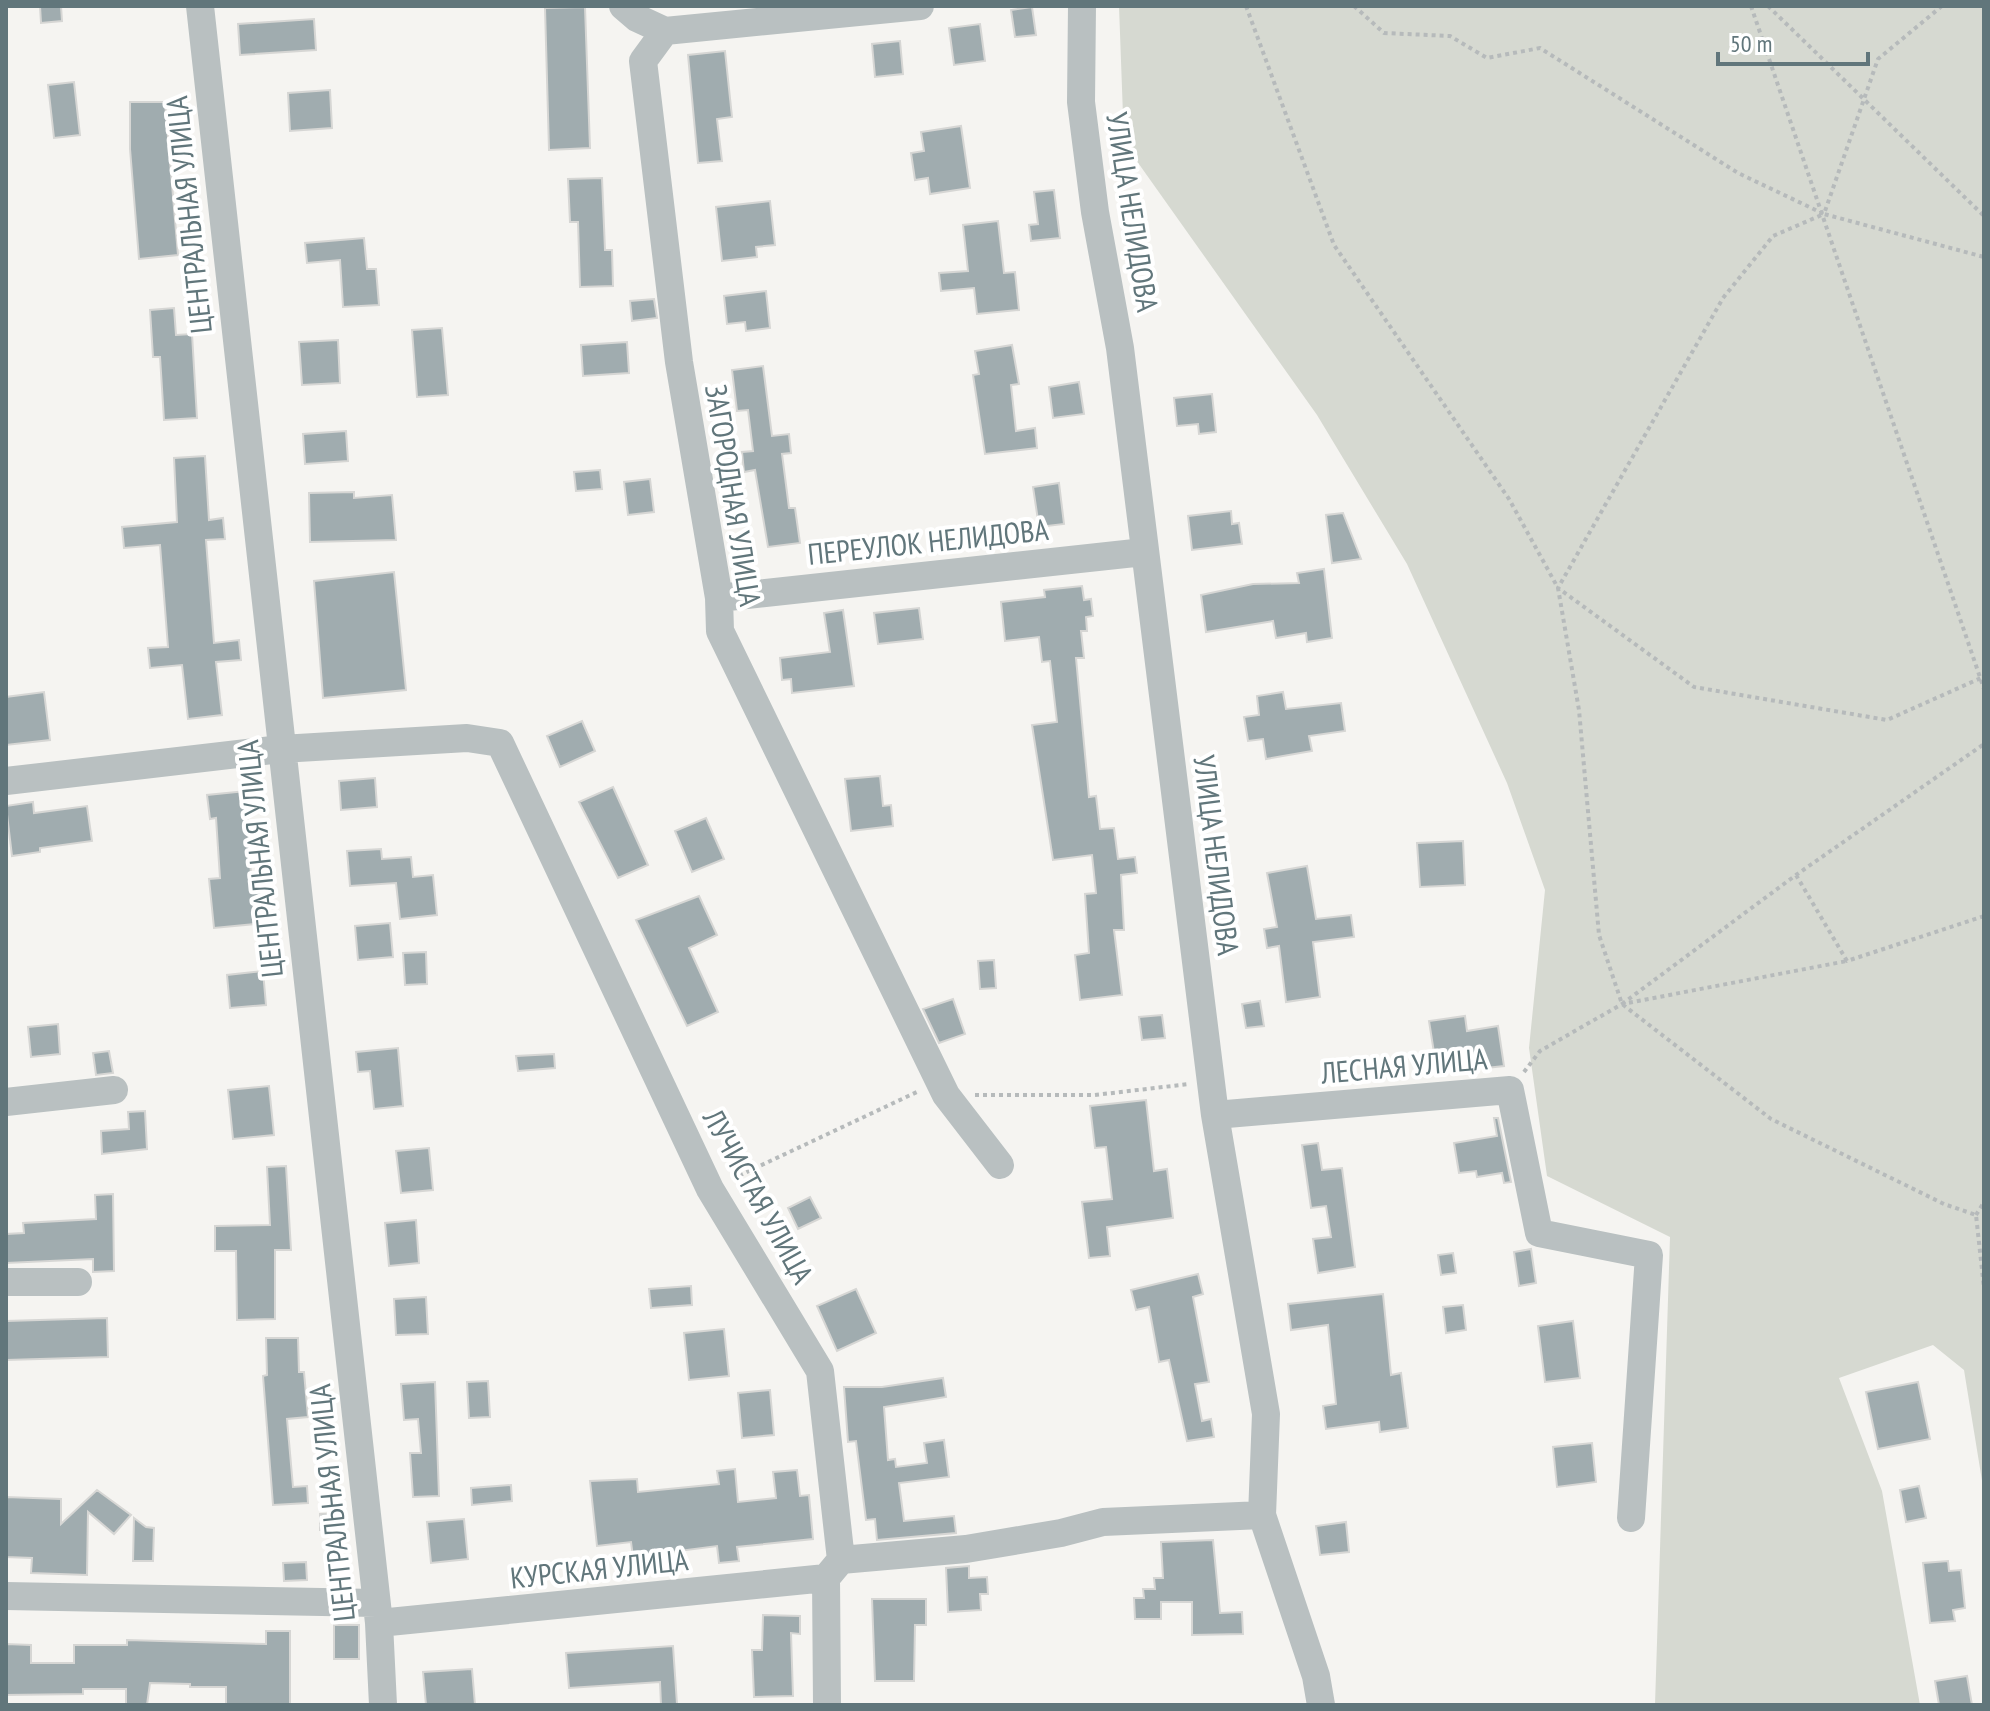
<svg xmlns="http://www.w3.org/2000/svg" width="1990" height="1711" font-family="'PT Sans Narrow',sans-serif">
	<rect width="100%" height="100%" fill="#f5f4f1"/>
	<path fill="#d6d9d1" d="M1119,6H1984V1493L1964,1370L1933,1345L1839,1378L1882,1491L1920,1705H1655L1670,1237L1547,1176L1529,1048L1545,890L1507,783L1407,564L1317,415L1124,143Z"/>
	<path fill="#a0acaf" stroke="#d6d6d4" stroke-width="2" d="M40,6H61L62,21L41,23Z
		M585,7L590,148L549,150L545,8Z
		M1032,7L1036,35L1015,37L1011,10Z
		M314,19L316,50L240,55L238,24Z
		M980,24L985,61L954,65L949,28Z
		M900,41L903,74L875,77L872,44Z
		M725,51L732,117L717,119L722,161L698,163L688,55Z
		M74,82L80,135L54,138L48,85Z
		M330,90L332,128L290,131L288,93Z
		M130,102H165L178,255L139,259L130,149Z
		M961,126L970,188L930,194L928,178L915,180L911,153L924,151L921,132Z
		M602,178L605,250H612L613,286L580,287L578,222H570L568,179Z
		M1054,190L1060,238L1031,241L1029,225L1038,224L1034,192Z
		M770,201L775,245L756,247L757,257L722,261L716,207Z
		M998,221L1004,273L1015,272L1019,310L977,314L974,288L941,291L939,273L968,271L963,225Z
		M364,238L367,269H376L379,305L343,307L340,260L307,263L305,243Z
		M766,291L770,328L746,331L745,322L727,324L724,296Z
		M654,299L657,318L632,321L630,301Z
		M174,308L176,335L192,334L197,418L164,420L160,357H153L150,310Z
		M442,328L448,395L417,397L412,330Z
		M338,340L340,383L302,385L299,342Z
		M627,342L629,373L583,376L581,345Z
		M1012,345L1019,384L1011,385L1016,431L1035,428L1037,448L985,454L973,375L979,374L975,351Z
		M763,366L772,436L789,434L791,453L782,454L789,508H795L800,543L768,547L755,470L744,472L742,452L753,451L748,410L737,411L732,370Z
		M1079,382L1084,414L1053,418L1049,387Z
		M1212,394L1216,432L1199,434L1198,424L1177,426L1174,398Z
		M346,431L348,461L305,464L303,434Z
		M205,456L209,520L223,518L225,539L206,540L214,643L239,640L241,660L216,662L222,715L188,719L182,665L150,668L148,648L168,647L160,545L124,548L122,527L177,522L174,458Z
		M600,470L602,489L576,491L574,472Z
		M650,479L654,512L628,515L624,482Z
		M1059,483L1064,524L1039,527L1033,487Z
		M354,492V498L392,495L396,540L310,542L309,493Z
		M1231,511L1232,524L1239,523L1242,544L1192,550L1188,516Z
		M1343,513L1361,559L1332,563L1326,515Z
		M1324,569L1332,638L1307,642L1306,633L1276,638L1273,621L1206,632L1201,595L1253,584L1299,583L1297,573Z
		M394,572L406,690L323,698L314,581Z
		M1082,586L1084,600L1091,599L1093,616L1086,617L1087,631H1081L1084,658H1076L1089,797L1096,796L1100,829L1114,828L1118,859L1135,857L1137,873L1121,875L1124,930H1114L1122,995L1080,1000L1075,955L1089,953L1085,894L1096,893L1092,855L1053,860L1032,725L1057,722L1050,661L1042,662L1039,637L1005,641L1001,602L1045,597L1044,590Z
		M919,608L923,639L878,644L874,613Z
		M843,610L854,686L792,693L791,679L782,680L780,658L830,652L824,613Z
		M44,692L50,740L6,745V697Z
		M1283,692L1286,709L1341,703L1345,731L1309,736L1312,751L1266,759L1263,739L1248,741L1244,717L1259,715L1257,696Z
		M582,721L595,751L560,767L547,736Z
		M880,776L883,806L891,805L893,826L851,831L845,779Z
		M375,778L377,807L341,810L339,781Z
		M613,787L648,865L618,878L579,802Z
		M246,791L251,875L264,874L266,899L253,900L255,924L214,928L209,879L220,878L216,818L210,819L207,795Z
		M33,802L34,813L87,806L92,841L40,848V852L12,856L6,806Z
		M706,818L724,859L692,872L675,831Z
		M1463,841L1465,885L1420,887L1417,843Z
		M381,849L382,859L411,857L413,877L433,875L437,915L400,919L396,883L350,886L347,851Z
		M1307,866L1316,919L1351,915L1354,937L1313,942L1320,997L1286,1002L1279,946L1267,948L1264,929L1277,927L1267,873Z
		M699,896L717,935L689,948L718,1012L687,1026L636,920Z
		M390,923L393,957L358,960L355,926Z
		M426,952L427,984L405,985L403,953Z
		M994,960L996,988L980,989L978,961Z
		M263,971L266,1005L230,1008L227,975Z
		M953,999L965,1034L939,1043L923,1009Z
		M1260,1001L1264,1026L1246,1028L1242,1004Z
		M1162,1015L1165,1038L1142,1040L1139,1017Z
		M1465,1016L1467,1031L1498,1026L1504,1066L1486,1068L1483,1052L1435,1059L1429,1021Z
		M58,1024L60,1054L31,1057L28,1027Z
		M398,1048L403,1106L374,1109L370,1071L358,1072L356,1052Z
		M109,1051L113,1073L96,1075L93,1053Z
		M554,1054L555,1068L518,1071L516,1056Z
		M269,1086L274,1135L233,1139L228,1090Z
		M1146,1100L1154,1171L1167,1169L1173,1218L1107,1227L1110,1256L1089,1258L1082,1202L1112,1199L1106,1147L1095,1148L1090,1106Z
		M145,1111L147,1149L102,1154L101,1131L129,1129L128,1112Z
		M1494,1118H1498L1511,1182L1504,1183L1502,1173L1477,1177L1476,1171L1459,1173L1454,1143L1497,1136Z
		M1318,1143L1322,1170L1342,1168L1355,1267L1318,1273L1313,1239L1331,1237L1326,1206L1311,1208L1302,1145Z
		M429,1148L433,1190L401,1193L396,1151Z
		M286,1166L291,1250H275V1319L237,1320L236,1251H215V1226L270,1225L267,1167Z
		M113,1194L114,1271L93,1272V1259L6,1263V1234L24,1233L23,1223L96,1219L95,1195Z
		M810,1197L821,1218L798,1229L788,1208Z
		M416,1220L419,1263L389,1266L385,1223Z
		M1531,1249L1536,1283L1519,1286L1514,1252Z
		M1453,1253L1456,1273L1441,1275L1438,1255Z
		M1198,1274L1203,1294L1193,1297L1209,1382L1195,1384L1202,1421L1211,1419L1214,1437L1187,1441L1169,1360L1159,1362L1149,1307L1136,1310L1131,1290Z
		M691,1286L692,1305L651,1308L649,1289Z
		M856,1289L876,1333L837,1351L817,1306Z
		M1383,1294L1391,1375L1401,1373L1408,1428L1380,1432L1379,1422L1326,1429L1323,1406L1336,1404L1328,1325L1291,1330L1288,1304Z
		M426,1297L428,1334L396,1335L394,1299Z
		M1463,1305L1466,1330L1446,1333L1443,1307Z
		M107,1318L108,1357L6,1360V1321Z
		M1573,1321L1580,1378L1545,1382L1538,1326Z
		M724,1329L729,1376L689,1380L684,1333Z
		M266,1338H298L299,1372H304L308,1417L287,1419L293,1487L307,1486L308,1503L273,1505L263,1376L267,1375Z
		M943,1378L946,1397L884,1407L888,1460L895,1459L896,1467L927,1463L924,1443L944,1440L949,1477L899,1483L904,1521L954,1516L956,1533L877,1540L875,1519L866,1520L856,1441L848,1442L844,1387H882Z
		M488,1381L490,1417L469,1418L467,1382Z
		M435,1382L439,1496L413,1497L410,1453H421L418,1419L404,1420L401,1384Z
		M1918,1382L1930,1439L1878,1449L1866,1392Z
		M770,1390L774,1435L742,1438L738,1393Z
		M1592,1443L1596,1482L1557,1487L1553,1447Z
		M735,1469L738,1502L776,1498L773,1472L797,1470L800,1496L809,1495L813,1539L737,1547L739,1561L719,1563L717,1546L633,1557L631,1542L597,1546L590,1481L637,1479L638,1492L719,1484L717,1471Z
		M511,1485L512,1501L472,1505L471,1488Z
		M1919,1486L1926,1518L1906,1522L1900,1490Z
		M97,1490L131,1515L114,1534L88,1512L87,1575L31,1573L32,1558L6,1557V1497L61,1499V1524Z
		M343,1513V1529L320,1530V1514Z
		M134,1518L146,1527L154,1528L153,1561H133Z
		M464,1519L468,1559L431,1563L427,1522Z
		M1346,1522L1349,1552L1320,1555L1316,1526Z
		M1213,1540L1220,1613L1242,1612L1243,1634L1192,1635V1602H1161V1619H1135L1134,1598H1144L1143,1589H1155L1154,1578H1163L1161,1542Z
		M1948,1561L1949,1571L1961,1570L1965,1608L1953,1610L1955,1621L1930,1623L1923,1563Z
		M306,1562L307,1580L284,1581L283,1563Z
		M969,1566V1578L987,1577L988,1594H980L981,1610L948,1612L946,1568Z
		M872,1599H926V1625H915L914,1681H875Z
		M763,1615L800,1616V1634L791,1633L793,1696L754,1697L752,1650H762Z
		M334,1625H359V1659H334Z
		M266,1631H290V1705H226V1687H190V1684L150,1683L147,1705H126V1689H83V1694L6,1695V1644L31,1645V1663H74V1645H127V1640L266,1644Z
		M673,1646L677,1704L661,1705L660,1682L569,1688L566,1653Z
		M472,1669L475,1705H426L423,1672Z
		M1967,1676L1972,1705H1939L1935,1681Z"/>
	<g fill="none" stroke-linecap="round" stroke-linejoin="round">
		<path stroke="#b6babb" stroke-width="4" stroke-dasharray="4 4" stroke-linecap="butt" d="M1246,6L1334,245L1509,499L1558,588L1579,710L1599,935L1622,1004L1771,1119L1944,1204L1976,1215L1984,1288
			M1354,6L1384,33L1450,36L1487,58L1540,48L1738,173L1824,214L1773,236L1723,298L1558,588L1694,687L1887,720L1981,678
			M1751,6L1984,689
			M1768,6L1984,216
			M1942,6L1878,59L1824,214L1984,257
			M1796,875L1847,961L1984,916
			M1622,1004L1796,875L1984,744
			M1524,1072L1540,1051L1622,1004L1847,961
			M975,1095H1095L1189,1084
			M732,1179L919,1091
			M1976,1215L1984,1202"/>
		<path stroke="#b9c0c1" stroke-width="28" d="M200,6L379,1623L383,1705
			M623,6L637,18L665,31
			M920,6L665,31L643,61L679,362L719,598L720,631L946,1095L1000,1165
			M1082,6L1081,102L1095,212L1120,348L1215,1115L1266,1414L1262,1515L1316,1676L1321,1705
			M719,598L1144,552
			M6,781L281,749L467,738L500,743L710,1189L820,1371L841,1560L826,1578L827,1705
			M6,1102L114,1090
			M1215,1115L1510,1090L1539,1233L1649,1255L1631,1518
			M6,1282H78
			M841,1560L966,1549L1061,1533L1103,1522L1262,1515
			M6,1596L376,1603
			M379,1623L826,1578"/>
	</g>
	<g text-anchor="middle" dominant-baseline="central" stroke-width="8" stroke-linejoin="round" paint-order="stroke">
		<g font-size="30" fill="#61767b" stroke="#fff">
			<text transform="translate(1133 212) rotate(81)">УЛИЦА НЕЛИДОВА</text>
			<text transform="translate(188 215) rotate(-96)">ЦЕНТРАЛЬНАЯ УЛИЦА</text>
			<text transform="translate(734 495) rotate(81)">ЗАГОРОДНАЯ УЛИЦА</text>
			<text transform="translate(928 541) rotate(-6)">ПЕРЕУЛОК НЕЛИДОВА</text>
			<text transform="translate(1217 855) rotate(83)">УЛИЦА НЕЛИДОВА</text>
			<text transform="translate(259 859) rotate(-96)">ЦЕНТРАЛЬНАЯ УЛИЦА</text>
			<text transform="translate(1404 1065) rotate(-5)">ЛЕСНАЯ УЛИЦА</text>
			<text transform="translate(759 1196) rotate(61)">ЛУЧИСТАЯ УЛИЦА</text>
			<text transform="translate(331 1503) rotate(-96)">ЦЕНТРАЛЬНАЯ УЛИЦА</text>
			<text transform="translate(599 1568) rotate(-6)">КУРСКАЯ УЛИЦА</text>
		</g>
	</g>
	<rect width="1990" height="1711" fill="none" stroke="#61767b" stroke-width="16"/>
	<path d="M1718 52v12h150v-12" fill="none" stroke="#61767b" stroke-width="4"/>
	<text x="1730" y="52" font-size="24" fill="#61767b" stroke="#ffffff" stroke-width="6" paint-order="stroke">50 m</text>
</svg>
